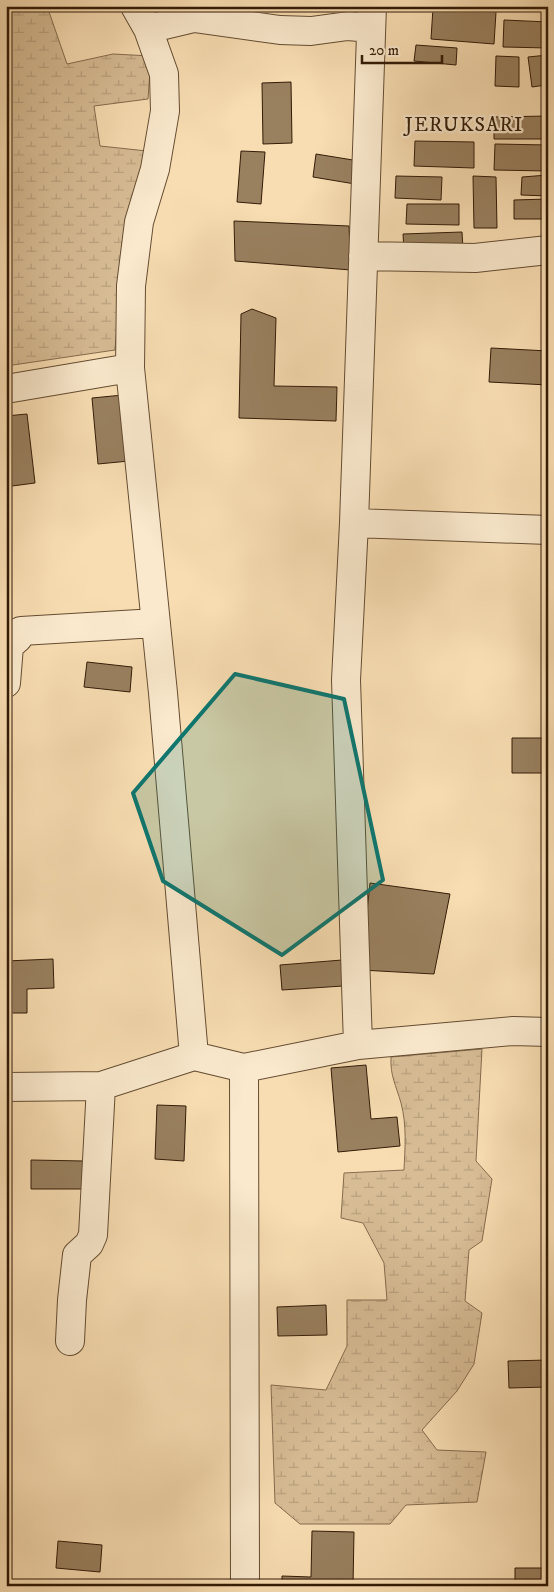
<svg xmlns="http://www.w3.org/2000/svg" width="554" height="1592" font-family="'IM FELL DW Pica',serif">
	<defs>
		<pattern id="wetland-marsh" width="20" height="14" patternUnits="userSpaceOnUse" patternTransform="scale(1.25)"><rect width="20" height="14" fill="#d7bc95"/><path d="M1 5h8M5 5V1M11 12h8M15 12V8" fill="none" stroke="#b9a17f"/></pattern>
	</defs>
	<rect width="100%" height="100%" fill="#f8ddb2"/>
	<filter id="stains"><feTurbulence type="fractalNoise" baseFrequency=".004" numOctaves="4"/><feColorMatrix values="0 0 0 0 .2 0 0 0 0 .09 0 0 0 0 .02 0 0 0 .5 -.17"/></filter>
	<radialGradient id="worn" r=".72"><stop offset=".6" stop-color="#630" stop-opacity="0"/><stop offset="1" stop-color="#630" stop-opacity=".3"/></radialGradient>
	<path fill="url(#wetland-marsh)" stroke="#856c4e" d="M6,6H47L67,64L113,54L151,56L148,99L94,106L100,146L147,151L120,292L115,350L6,366Z
		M482,1049L476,1161L492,1179L482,1241L469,1250L465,1301L482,1313L474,1364L457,1391L422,1430L437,1450L486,1452L477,1502L406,1505L390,1524H300L275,1503L271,1385L326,1390L347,1346V1300H387L384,1263L363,1223L341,1218L344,1173L404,1170C405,1147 407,1126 401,1103C396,1085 390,1076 391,1057Z"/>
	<path fill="#99805f" stroke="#331b06" d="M433,8L496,12L494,44L431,39Z
		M504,20L548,22V48L503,47Z
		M416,45L457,48L456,65L414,61Z
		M548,55V102L546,85L532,87L528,57Z
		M496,56L519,57V87L495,86Z
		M291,82L292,143L263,144L262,83Z
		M548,116V139H494V117Z
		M415,141L474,142V168L414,166Z
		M495,144L548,145V171L494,170Z
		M241,151L265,152L261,204L237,202Z
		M316,154L359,161L355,184L313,177Z
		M548,175V196L521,195L522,177Z
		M396,176L442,177L441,200L395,198Z
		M473,176L496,177L497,228H474Z
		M548,199V219H514V200Z
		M407,204H459V225L406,224Z
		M234,221L349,226L351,270L235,261Z
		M462,232L463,250L404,251L403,234Z
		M252,309L276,318L274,386L337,387L336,421L239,418L241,314Z
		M491,348L548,351V385L489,382Z
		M123,395L129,461L98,464L92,398Z
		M27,414L35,483L12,486L6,434V416Z
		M87,662L132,667L130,692L84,687Z
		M512,738H548V773H512Z
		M370,883L450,894L434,974L361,970Z
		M53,959L54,988L27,989V1013H6V961Z
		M342,960L343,986L282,990L280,965Z
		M366,1065L371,1119L397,1117L400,1146L338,1152L331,1068Z
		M157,1105L186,1106L184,1161L155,1159Z
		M31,1160L84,1161L85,1189H31Z
		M326,1305L327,1335L278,1336L277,1307Z
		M548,1360V1387L509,1388L508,1361Z
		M312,1531L354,1532L353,1586H282V1576L311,1577Z
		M58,1541L102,1545L100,1572L56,1568Z
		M515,1568H548V1586H515Z"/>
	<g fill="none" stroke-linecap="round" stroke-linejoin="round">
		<defs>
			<path id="street" d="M148,29L194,18L280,30L311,31L348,26L371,28
				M363,256L475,258L548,250
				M130,368L131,286L139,222L155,169L165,111L164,74L148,29L135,6
				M6,389L130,368L163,693L194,1056
				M354,523L548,530
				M6,683L9,646L18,638L21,631L156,623
				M358,1045L346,680L354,523L372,6
				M244,1068L245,1586
				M6,1087L101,1086L194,1056L244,1068L358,1045L513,1031L548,1032
				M70,1341L72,1300L77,1255L89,1244L93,1235L101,1086"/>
		</defs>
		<use href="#street" stroke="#644c31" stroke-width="30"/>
		<use href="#street" stroke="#fae9cd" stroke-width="28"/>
	</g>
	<path fill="#0f766e" fill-opacity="0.2" stroke="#0f766e" stroke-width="4" stroke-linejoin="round" d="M235,674L344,699L383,880L282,955L163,881L133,793Z"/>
	<g text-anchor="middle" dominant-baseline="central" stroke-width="4.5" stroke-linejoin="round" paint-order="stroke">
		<g font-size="20" letter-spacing="1" fill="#331b06" stroke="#fae9cd">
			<text x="464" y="125">JERUKSARI</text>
		</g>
	</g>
	<rect width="554" height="1592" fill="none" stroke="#f8ddb2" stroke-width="25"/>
	<rect x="8" y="8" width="539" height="1577" fill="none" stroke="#331b06" stroke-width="2.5"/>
	<rect x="12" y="12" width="529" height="1567" fill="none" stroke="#331b06"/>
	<path d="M362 55v8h80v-8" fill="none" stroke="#331b06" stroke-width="2.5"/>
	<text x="369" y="55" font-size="15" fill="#331b06" stroke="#fae9cd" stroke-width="4" paint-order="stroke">20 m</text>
	<rect width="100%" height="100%" filter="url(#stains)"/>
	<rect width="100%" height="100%" fill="url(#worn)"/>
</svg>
